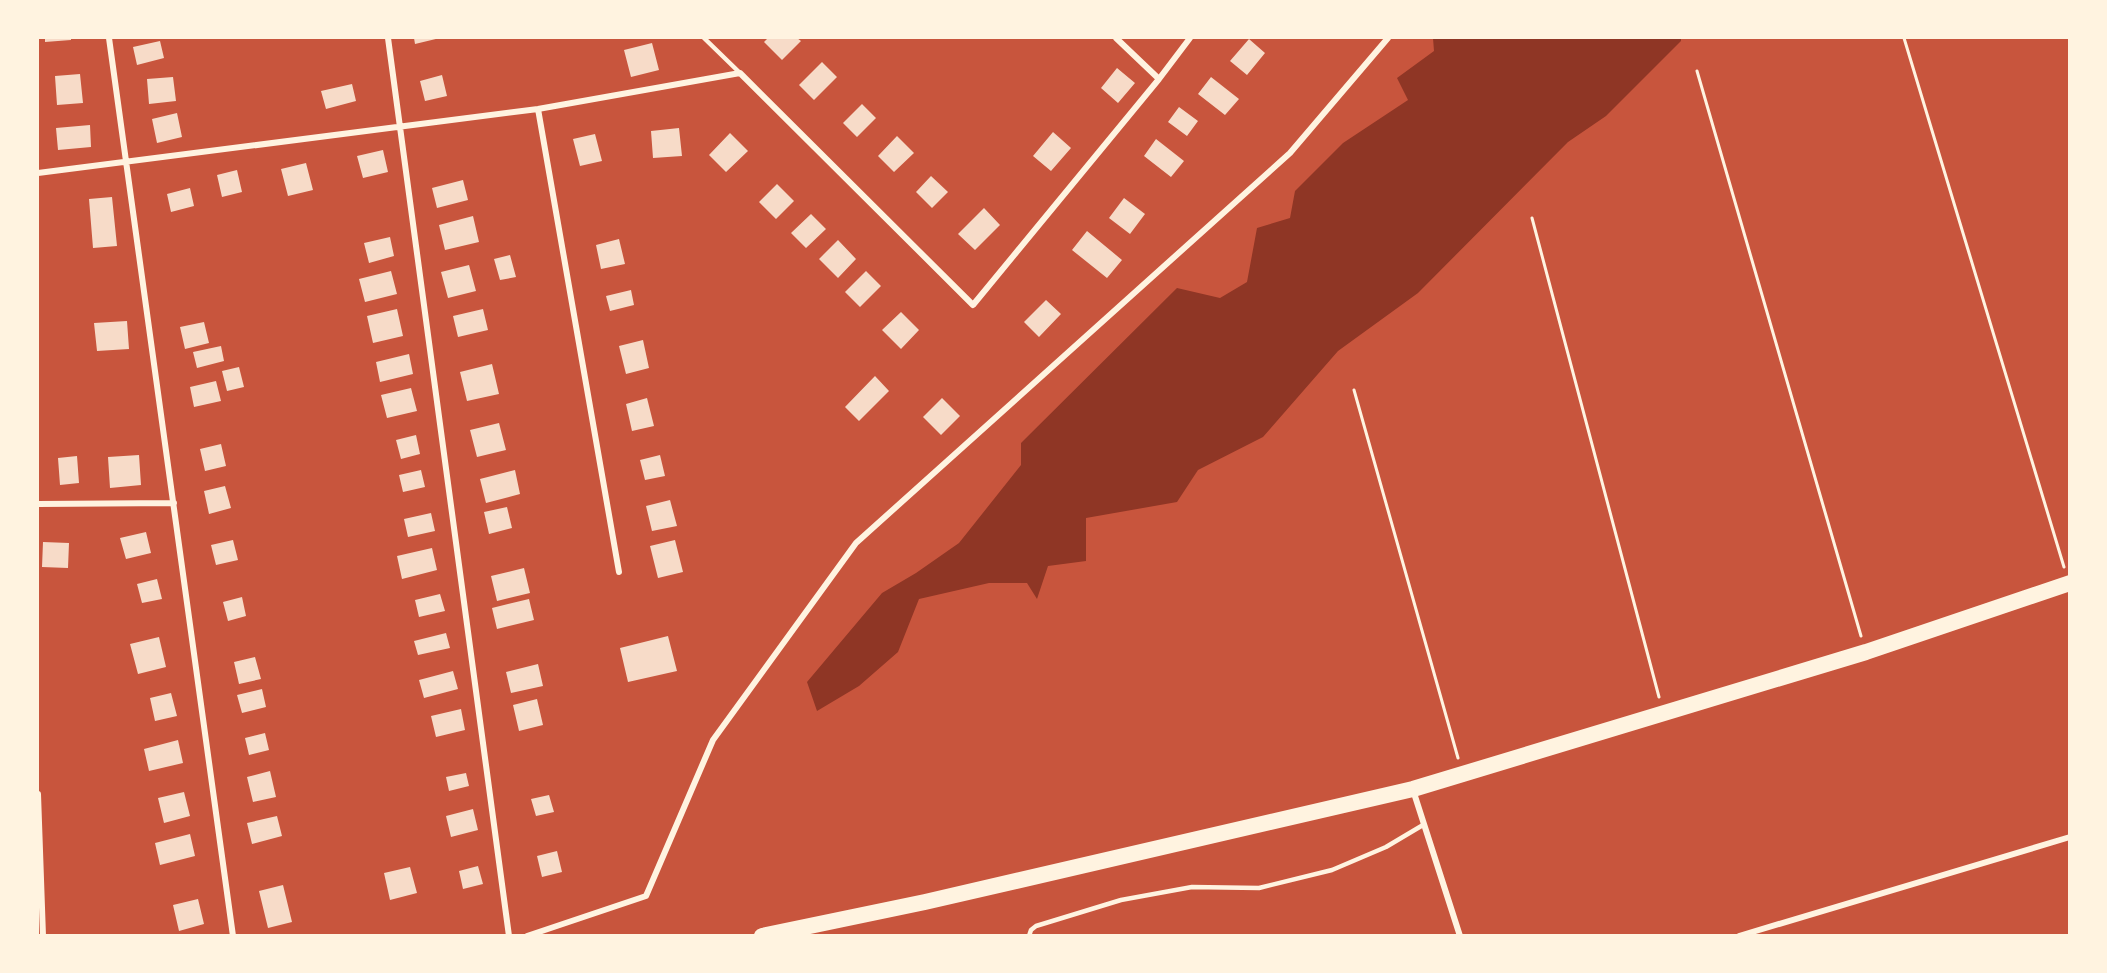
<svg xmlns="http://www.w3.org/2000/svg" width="2107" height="973" font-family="'IBM Plex Sans',sans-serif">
	<rect width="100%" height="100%" fill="#c8553d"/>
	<path fill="#8f3625" d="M1433,38H1681V41L1606,116L1568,142L1418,293L1338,351L1263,437L1198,470L1177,502L1086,518V561L1048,566L1037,599L1027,583H989L919,599L898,652L859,686L817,711L807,682L882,593L916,573L959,543L1021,465V443L1177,288L1220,298L1247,282L1257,228L1290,218L1295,191L1343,143L1408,100L1397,78L1434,51Z"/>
	<path fill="#f7dbc8" d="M45,38H71V40L45,42Z
		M414,38H440L415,44Z
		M768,38H797L801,41L782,60L764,42Z
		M1249,39L1265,53L1247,75L1230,61Z
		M160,41L164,58L137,65L133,47Z
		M652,43L659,70L631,77L624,50Z
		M822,62L837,77L814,100L799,85Z
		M1117,68L1135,83L1118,103L1101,88Z
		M80,74L83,103L57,105L55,76Z
		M442,75L447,96L425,101L420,81Z
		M173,77L176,101L149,104L147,79Z
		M1211,77L1239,99L1225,115L1198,94Z
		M352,84L356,101L326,109L321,91Z
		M862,104L876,118L857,137L843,123Z
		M1179,107L1198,121L1187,136L1168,122Z
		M177,113L182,137L157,143L152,119Z
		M90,125L91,147L58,150L56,128Z
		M679,128L682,156L653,158L651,131Z
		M1053,132L1071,148L1051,171L1033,156Z
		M730,133L748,151L726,172L709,155Z
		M595,134L602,161L580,166L573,139Z
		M897,136L914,153L894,172L878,156Z
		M1156,139L1184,161L1171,177L1144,156Z
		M383,150L388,172L363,178L357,156Z
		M306,163L313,190L288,196L281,169Z
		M237,170L242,192L222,197L217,175Z
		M931,176L948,192L932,208L916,192Z
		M463,180L468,200L437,208L432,188Z
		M777,184L794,201L776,219L759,202Z
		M190,188L194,206L171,212L167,194Z
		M112,197L117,246L93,248L89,199Z
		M1124,198L1145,214L1130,234L1109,218Z
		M984,208L1000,225L975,250L958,234Z
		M811,214L826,229L806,248L791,233Z
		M473,216L479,242L445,250L439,225Z
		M1087,231L1122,260L1107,278L1072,250Z
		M390,237L394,256L369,263L364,243Z
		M619,239L625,264L601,269L596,245Z
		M838,240L856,259L838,278L819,259Z
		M510,255L516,277L500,280L494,259Z
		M469,265L476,291L448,298L441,272Z
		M391,271L397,294L365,302L359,279Z
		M866,271L881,286L860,307L845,292Z
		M631,290L634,305L610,311L606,296Z
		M1046,300L1061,314L1039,337L1024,322Z
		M397,309L403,336L373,343L367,316Z
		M483,309L488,330L458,337L453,316Z
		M901,312L919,330L901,349L882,330Z
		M127,321L129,349L97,351L94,323Z
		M204,322L209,343L185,349L180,327Z
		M643,340L649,368L626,374L619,346Z
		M221,346L224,361L197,368L193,352Z
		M409,354L413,374L380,382L376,362Z
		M492,364L499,394L467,401L460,372Z
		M239,367L244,387L227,391L222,371Z
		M875,376L889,391L859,421L845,407Z
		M216,381L221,401L194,407L190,387Z
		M411,388L417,411L387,418L381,395Z
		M647,398L654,426L632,431L626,404Z
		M942,398L960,416L941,435L923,417Z
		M499,423L506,450L477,457L470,430Z
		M416,435L420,454L401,459L396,440Z
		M221,444L226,466L205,471L200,449Z
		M139,455L141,485L110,488L108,457Z
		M660,455L665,476L645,480L640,460Z
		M77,456L79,483L60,485L58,458Z
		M421,470L425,487L403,492L399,475Z
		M515,470L520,494L486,503L480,479Z
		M225,486L231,508L209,514L204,491Z
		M670,500L677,526L652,531L646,506Z
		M507,507L512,528L489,534L484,512Z
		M431,513L435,531L408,537L404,519Z
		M146,532L151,553L126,559L120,538Z
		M233,540L238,560L216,565L211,545Z
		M675,540L683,572L658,578L650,546Z
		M43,542L69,543L68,568L42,567Z
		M432,548L437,570L402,579L397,556Z
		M524,568L530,593L497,601L491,576Z
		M157,579L162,599L142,603L137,584Z
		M440,594L445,611L419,617L415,600Z
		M242,597L246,616L228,621L223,602Z
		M529,599L534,620L497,629L492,608Z
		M446,633L450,648L418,655L414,641Z
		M668,636L677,671L628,682L620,648Z
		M159,637L166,667L138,674L130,644Z
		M255,657L261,679L239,684L234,662Z
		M538,664L543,686L511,693L506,672Z
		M453,671L458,689L424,698L419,680Z
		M262,689L266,707L242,713L237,695Z
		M171,693L177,716L155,721L150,698Z
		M537,699L543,725L519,731L513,705Z
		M461,709L465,730L436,737L431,716Z
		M265,733L269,750L249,755L245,738Z
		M178,740L183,763L149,771L144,749Z
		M270,771L276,797L253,802L247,777Z
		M466,773L469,786L449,791L446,777Z
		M184,792L190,816L164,823L158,798Z
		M549,795L554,812L536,816L531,799Z
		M473,809L478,830L451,837L446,816Z
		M277,816L282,836L252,844L247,823Z
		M190,834L195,856L160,865L155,843Z
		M557,851L562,872L542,877L537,856Z
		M478,866L483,884L463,889L459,871Z
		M410,867L417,893L390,900L384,873Z
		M283,885L292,922L268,928L259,891Z
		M198,899L204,924L179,931L173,905Z"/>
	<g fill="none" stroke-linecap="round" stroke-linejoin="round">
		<path stroke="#fff3e0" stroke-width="3" d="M1904,38L2064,567
			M1697,71L1861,636
			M1532,218L1659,697
			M1354,390L1458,758"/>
		<path stroke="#fff3e0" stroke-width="4.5" d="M704,38L740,73
			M1029,936L1031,930L1036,926L1121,900L1192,887L1259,888L1332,870L1386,847L1423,825"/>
		<path stroke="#fff3e0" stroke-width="6" d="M109,38L233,936
			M388,38L509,936
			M1116,38L1159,79
			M538,109L619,572
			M38,173L538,109L740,73L973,305L1159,79L1190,38
			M38,504L174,503
			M1413,790L1460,936
			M38,794L43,936
			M527,936L646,896L713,740L856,543L1290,153L1388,38
			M1739,936L2070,837"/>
		<path stroke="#fff3e0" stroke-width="16" d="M762,936L925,902L1413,789L1866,652L2070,583"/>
	</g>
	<rect width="2107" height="973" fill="none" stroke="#fff3e0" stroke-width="78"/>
</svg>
